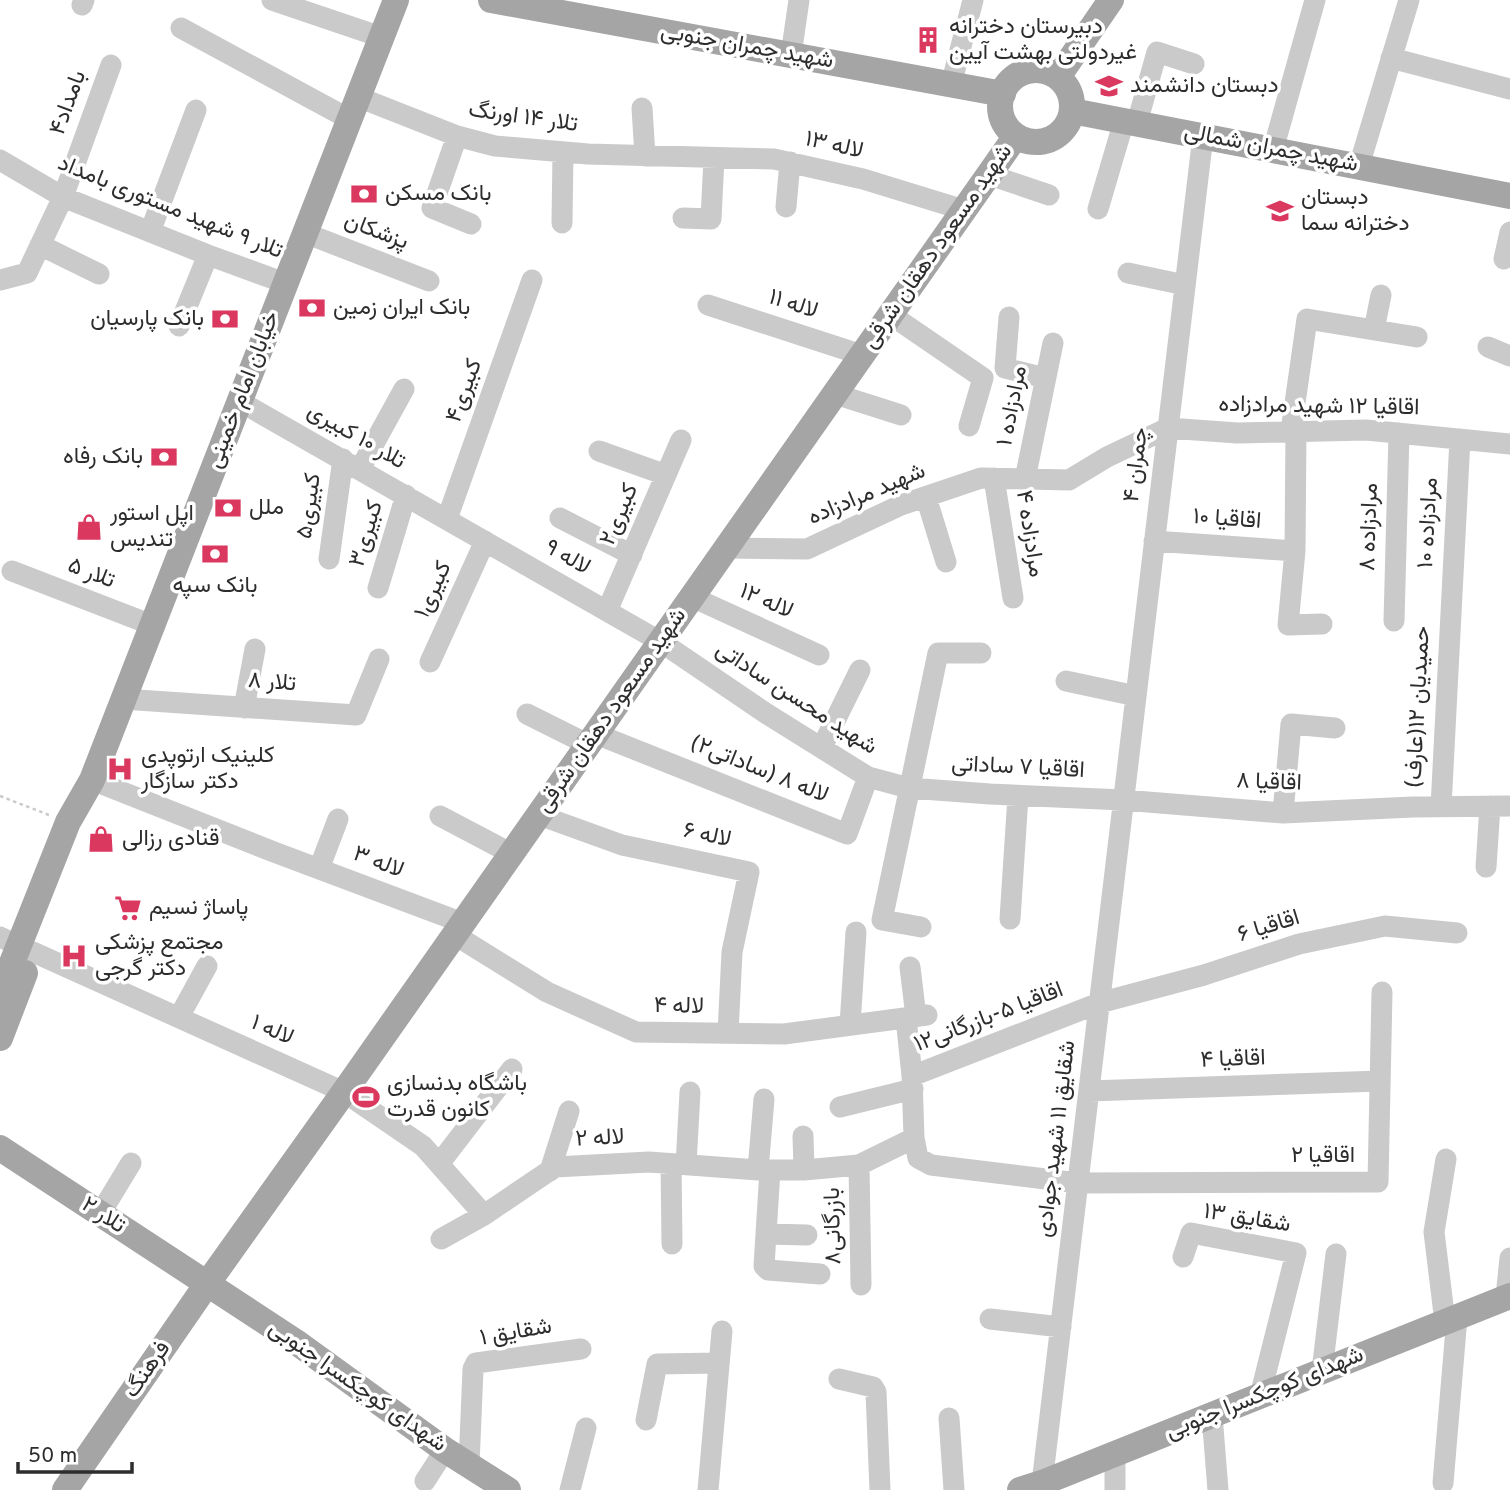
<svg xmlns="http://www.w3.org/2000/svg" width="1510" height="1490" font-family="Overpass,Vazirmatn,sans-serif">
	<rect width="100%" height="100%" fill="#fff"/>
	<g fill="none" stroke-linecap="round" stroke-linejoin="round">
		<path stroke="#cacaca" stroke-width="2.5" stroke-dasharray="3.5 3.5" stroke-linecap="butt" d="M0,796L49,815"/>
		<path stroke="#cacaca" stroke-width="21" d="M272,0L381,37
			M82,5L84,0
			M181,28L349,119
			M791,55L799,0
			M1391,58L1510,89
			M951,85L973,0
			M358,97L457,136L495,146L588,154L774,159L863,179L964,210
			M642,108L645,156
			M1137,123L1157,52L1194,64
			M457,136L432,208L471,224
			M1273,150L1315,0
			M0,160L63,197L208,255L285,283
			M1359,166L1409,0
			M990,175L1049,195
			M786,207L790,162
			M1098,209L1124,121
			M683,218L711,219L714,158
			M562,223L563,152
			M150,232L196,110
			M305,233L429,281
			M40,245L99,274
			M1504,259L1510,232
			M1128,273L1185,285
			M0,280L27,273L63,197L111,65
			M708,305L862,355
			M891,315L983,378L969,426
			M1009,317L1005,368L1045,378
			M179,326L208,255
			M1374,330L1381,295
			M1488,347L1510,356
			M835,394L901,415
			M239,401L661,642L767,714L868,777L909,788L990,794L1123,800L1283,813L1413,807L1510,806
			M1291,431L1307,319L1417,337
			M1296,431L1295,551L1288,625L1322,624
			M599,451L666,475
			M360,469L404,389
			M994,478L1013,598
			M1025,479L1053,343
			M926,497L946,562
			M560,518L632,555
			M447,519L532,280
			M1154,541L1295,551
			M727,548L807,549L901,505L981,478L1069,480L1107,457L1168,428L1237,433L1366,430L1510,444
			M329,559L343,459
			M12,571L152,625
			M378,588L406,495
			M692,597L819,655
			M607,611L681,440
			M1394,621L1399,433
			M430,662L485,541
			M1066,681L1136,696
			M123,699L356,715L379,659
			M244,708L255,649
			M527,714L589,745
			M596,734L847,834L868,777
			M822,747L860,670
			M92,780L274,852L463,923
			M1441,807L1460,439
			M1283,813L1291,724L1335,728
			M539,815L622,845L749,872L732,952L728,1033
			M440,816L512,854
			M1486,867L1490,806
			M319,869L338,819
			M1010,919L1018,796
			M921,927L882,920L938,653H981
			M455,935L547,992L636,1032L784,1034L927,1015
			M0,937L19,946
			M33,952L344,1092L423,1146L484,1215
			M910,967L916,1017
			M179,1017L207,966
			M906,1018L912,1076L1099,1003L1204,975L1299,944L1385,926L1457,933
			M850,1025L856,932
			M912,1076L914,1138L918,1158L931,1165L1078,1183L1378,1182L1382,992
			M1089,1091L1380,1081
			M840,1107L913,1089
			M803,1136L804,1170
			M439,1164L512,1069
			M671,1164L672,1244
			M686,1165L690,1092
			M859,1165L861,1285
			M758,1170L764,1099
			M770,1170L764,1266L768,1270L820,1274
			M550,1171L569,1111
			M100,1214L131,1163
			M766,1234L807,1235
			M441,1239L484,1215L555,1167L649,1162L758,1170H804L859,1165L914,1138
			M1183,1257L1191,1233L1296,1253L1260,1396
			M1506,1297L1510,1258
			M990,1319L1061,1327
			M1445,1322L1434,1232L1446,1159
			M1322,1371L1336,1254
			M839,1379L873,1387L876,1392L880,1490
			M1212,1415L1218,1490
			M949,1418L954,1490
			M646,1420L657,1364L719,1363
			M469,1465L473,1369L476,1363L581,1349
			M425,1481L445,1450
			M1042,1483L1203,136
			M1443,1483L1457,1317
			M570,1490L586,1428
			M708,1490L722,1331
			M1115,1490V1454"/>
		<path stroke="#a5a5a5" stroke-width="26" d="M491,0L1003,94
			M1000 106a36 36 0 1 1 72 0a36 36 0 1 1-72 0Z
			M1058,77L1111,0
			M1072,111L1510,196
			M0,993L68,822L92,780L396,0
			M0,1038L25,973
			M0,1148L296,1342L445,1450L508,1490
			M65,1490L207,1284L344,1092L1016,136
			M1020,1490L1042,1483L1510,1296"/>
	</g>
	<defs>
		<symbol id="building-bare" viewBox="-9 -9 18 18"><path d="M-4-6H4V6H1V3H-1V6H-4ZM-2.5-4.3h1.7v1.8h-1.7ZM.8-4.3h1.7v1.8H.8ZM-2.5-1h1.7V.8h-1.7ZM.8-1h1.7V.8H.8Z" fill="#db3860" stroke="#fff" stroke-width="2.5" paint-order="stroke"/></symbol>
		<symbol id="school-bare" viewBox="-9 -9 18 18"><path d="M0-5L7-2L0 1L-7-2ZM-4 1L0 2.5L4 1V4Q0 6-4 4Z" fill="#db3860" stroke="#fff" stroke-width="2.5" paint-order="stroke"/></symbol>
		<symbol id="bank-bare" viewBox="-9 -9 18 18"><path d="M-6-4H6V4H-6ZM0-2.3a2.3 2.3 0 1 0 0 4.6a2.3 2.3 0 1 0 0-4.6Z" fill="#db3860" stroke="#fff" stroke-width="2.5" paint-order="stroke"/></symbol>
		<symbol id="shop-bare" viewBox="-9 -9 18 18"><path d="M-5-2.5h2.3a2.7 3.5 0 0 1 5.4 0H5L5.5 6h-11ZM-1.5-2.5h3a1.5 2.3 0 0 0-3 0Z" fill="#db3860" stroke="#fff" stroke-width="2.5" paint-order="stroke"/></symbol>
		<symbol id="hospital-bare" viewBox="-9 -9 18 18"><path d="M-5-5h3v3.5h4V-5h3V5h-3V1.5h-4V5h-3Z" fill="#db3860" stroke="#fff" stroke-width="2.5" paint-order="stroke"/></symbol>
		<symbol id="supermarket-bare" viewBox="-9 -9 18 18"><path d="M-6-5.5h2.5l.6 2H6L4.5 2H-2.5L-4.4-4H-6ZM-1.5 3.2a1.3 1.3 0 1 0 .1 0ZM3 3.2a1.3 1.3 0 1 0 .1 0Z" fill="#db3860" stroke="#fff" stroke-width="2.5" paint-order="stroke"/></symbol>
		<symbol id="stadium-bare" viewBox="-9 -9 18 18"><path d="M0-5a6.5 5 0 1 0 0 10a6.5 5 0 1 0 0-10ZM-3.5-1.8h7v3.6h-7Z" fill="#db3860" stroke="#fff" stroke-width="2.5" paint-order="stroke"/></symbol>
	</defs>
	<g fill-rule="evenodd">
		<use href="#building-bare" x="909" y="21" width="38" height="38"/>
		<use href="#school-bare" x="1090" y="67" width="38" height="38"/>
		<use href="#bank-bare" x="345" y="175" width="38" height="38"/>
		<use href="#school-bare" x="1261" y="192" width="38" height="38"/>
		<use href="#bank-bare" x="293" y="289" width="38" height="38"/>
		<use href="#bank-bare" x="206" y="300" width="38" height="38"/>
		<use href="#bank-bare" x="145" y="438" width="38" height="38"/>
		<use href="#bank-bare" x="209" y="489" width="38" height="38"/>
		<use href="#shop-bare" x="70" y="508" width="38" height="38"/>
		<use href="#bank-bare" x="196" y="535" width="38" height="38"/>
		<use href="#hospital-bare" x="101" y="750" width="38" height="38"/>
		<use href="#shop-bare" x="82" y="820" width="38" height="38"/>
		<use href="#supermarket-bare" x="109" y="889" width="38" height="38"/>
		<use href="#hospital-bare" x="55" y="937" width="38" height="38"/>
		<use href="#stadium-bare" x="347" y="1078" width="38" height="38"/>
	</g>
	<g text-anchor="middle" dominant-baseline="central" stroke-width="7" stroke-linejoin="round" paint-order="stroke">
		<g font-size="23" fill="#2d2d2d" stroke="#fff" text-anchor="start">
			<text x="949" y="27">دبیرستان دخترانه<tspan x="949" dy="26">غیردولتی بهشت آیین</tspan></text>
			<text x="1130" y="86">دبستان دانشمند</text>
			<text x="385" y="194">بانک مسکن</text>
			<text x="1301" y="198">دبستان<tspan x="1301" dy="26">دخترانه سما</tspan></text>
			<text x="333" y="308">بانک ایران زمین</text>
			<text x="204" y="319" text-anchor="end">بانک پارسیان</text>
			<text x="143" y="457" text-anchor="end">بانک رفاه</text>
			<text x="249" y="508">ملل</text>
			<text x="110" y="514">اپل استور<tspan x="110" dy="26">تندیس</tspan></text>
			<text x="215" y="586" text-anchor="middle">بانک سپه</text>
			<text x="141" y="756">کلینیک ارتوپدی<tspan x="141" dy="26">دکتر سازگار</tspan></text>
			<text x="122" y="839">قنادی رزالی</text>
			<text x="149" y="908">پاساژ نسیم</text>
			<text x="95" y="943">مجتمع پزشکی<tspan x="95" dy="26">دکتر گرجی</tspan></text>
			<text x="387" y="1084">باشگاه بدنسازی<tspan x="387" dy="26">کانون قدرت</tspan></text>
		</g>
		<g font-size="23" fill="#2d2d2d" stroke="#fff">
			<text transform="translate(747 47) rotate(10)">شهید چمران جنوبی</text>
			<text transform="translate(69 103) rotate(-70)">بامداد۴</text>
			<text transform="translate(523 118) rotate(8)">تلار ۱۴ اورنگ</text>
			<text transform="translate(834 146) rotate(13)">لاله ۱۳</text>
			<text transform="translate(1271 149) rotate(11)">شهید چمران شمالی</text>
			<text transform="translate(170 208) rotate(22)">تلار ۹ شهید مستوری بامداد</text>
			<text transform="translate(376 232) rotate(21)">پزشکان</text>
			<text transform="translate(938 247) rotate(-55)">شهید مسعود دهقان شرقی</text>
			<text transform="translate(793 305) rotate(18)">لاله ۱۱</text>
			<text transform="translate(244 390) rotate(-69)">خیابان امام خمینی</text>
			<text transform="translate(465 391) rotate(-70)">کبیری۴</text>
			<text transform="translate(1013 406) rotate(-79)">مرادزاده ۱</text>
			<text transform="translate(1319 407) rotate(1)">اقاقیا ۱۲ شهید مرادزاده</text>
			<text transform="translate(356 437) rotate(30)">تلار ۱۰ کبیری</text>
			<text transform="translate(1137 465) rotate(-83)">چمران ۴</text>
			<text transform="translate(867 495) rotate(-23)">شهید مرادزاده</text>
			<text transform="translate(310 506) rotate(-82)">کبیری۵</text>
			<text transform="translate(620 515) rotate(-67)">کبیری۲</text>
			<text transform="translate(1227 520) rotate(4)">اقاقیا ۱۰</text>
			<text transform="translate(1429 523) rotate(-87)">مرادزاده ۱۰</text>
			<text transform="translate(1370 527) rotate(-88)">مرادزاده ۸</text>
			<text transform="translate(367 534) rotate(-73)">کبیری۳</text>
			<text transform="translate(1029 534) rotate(81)">مرادزاده ۴</text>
			<text transform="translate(567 558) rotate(30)">لاله ۹</text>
			<text transform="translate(91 574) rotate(21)">تلار ۵</text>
			<text transform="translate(434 590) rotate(-66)">کبیری۱</text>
			<text transform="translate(766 602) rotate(24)">لاله ۱۲</text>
			<text transform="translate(272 683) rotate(4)">تلار ۸</text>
			<text transform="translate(796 699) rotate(33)">شهید محسن ساداتی</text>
			<text transform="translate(1419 707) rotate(-87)">حمیدیان ۱۲(عارف)</text>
			<text transform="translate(612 711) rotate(-55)">شهید مسعود دهقان شرقی</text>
			<text transform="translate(1018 768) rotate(3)">اقاقیا ۷ ساداتی</text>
			<text transform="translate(759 770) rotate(22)">لاله ۸ (ساداتی۲)</text>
			<text transform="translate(1269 783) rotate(2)">اقاقیا ۸</text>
			<text transform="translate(707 836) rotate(12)">لاله ۶</text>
			<text transform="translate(378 863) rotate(21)">لاله ۳</text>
			<text transform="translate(1269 927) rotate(-17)">اقاقیا ۶</text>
			<text transform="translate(679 1007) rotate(1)">لاله ۴</text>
			<text transform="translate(989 1018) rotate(-21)">اقاقیا ۵-بازرگانی۱۲</text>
			<text transform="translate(272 1031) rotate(24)">لاله ۱</text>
			<text transform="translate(1233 1060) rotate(-2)">اقاقیا ۴</text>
			<text transform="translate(600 1139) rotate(-3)">لاله ۲</text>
			<text transform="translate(1057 1139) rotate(-83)">شقایق ۱۱ شهید جوادی</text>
			<text x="1323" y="1156">اقاقیا ۲</text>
			<text transform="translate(103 1216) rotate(33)">تلار ۲</text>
			<text transform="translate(1247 1219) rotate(9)">شقایق ۱۳</text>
			<text transform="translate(834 1226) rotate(-91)">بازرگانی۸</text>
			<text transform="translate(516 1333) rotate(-10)">شقایق ۱</text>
			<text transform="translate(148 1370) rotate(-55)">فرهنگ</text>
			<text transform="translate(357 1387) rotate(35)">شهدای کوچکسرا جنوبی</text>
			<text transform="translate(1265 1394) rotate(-22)">شهدای کوچکسرا جنوبی</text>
		</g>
	</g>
	<path d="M18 1462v10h114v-10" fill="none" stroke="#2d2d2d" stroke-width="3.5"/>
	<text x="28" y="1462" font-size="21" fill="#2d2d2d" stroke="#ffffff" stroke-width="5" paint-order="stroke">50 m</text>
</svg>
